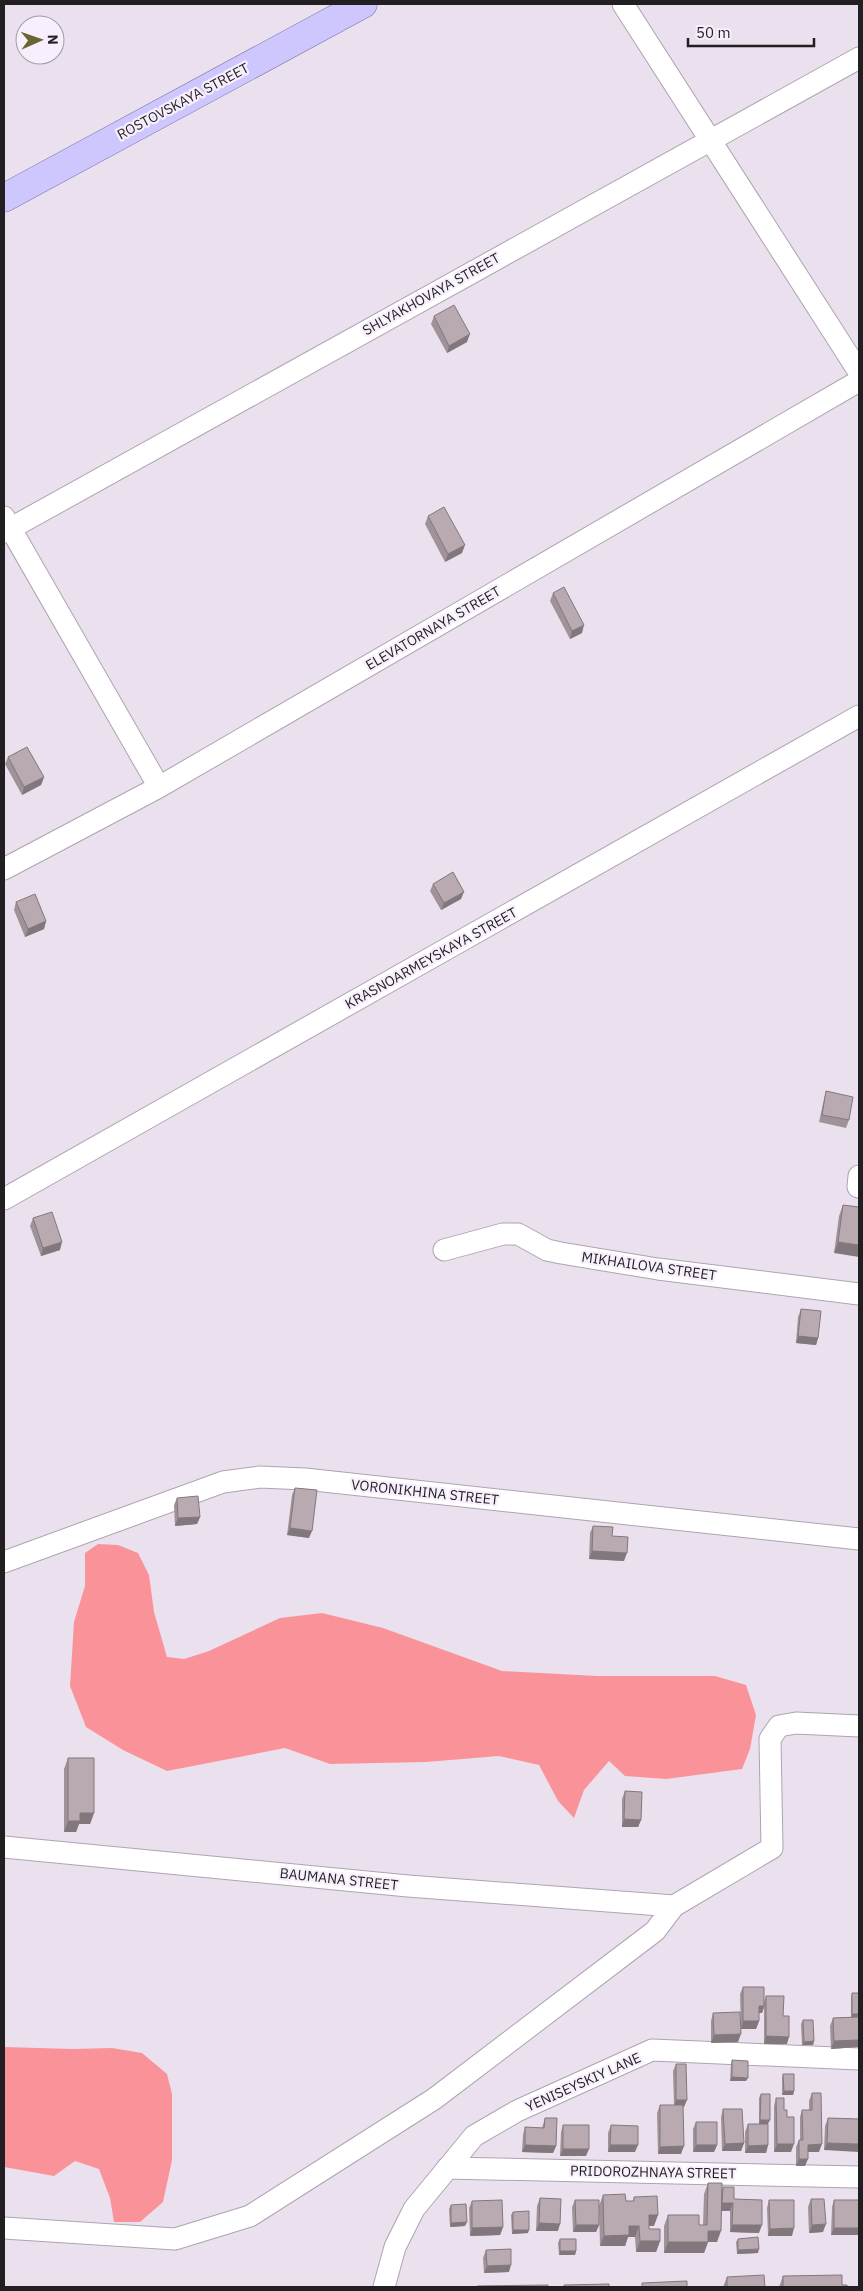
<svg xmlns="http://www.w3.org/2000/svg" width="863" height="2291" font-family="'IBM Plex Sans',sans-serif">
	<rect width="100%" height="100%" fill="#ebe1ee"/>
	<path fill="#fa9399" d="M98,1544L118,1545L138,1553L149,1575L154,1612L167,1657L184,1659L209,1651L280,1618L322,1613L383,1628L502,1671L597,1676H715L746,1685L756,1715L750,1749L742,1769L666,1779L625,1776L609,1761L584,1790L574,1818L558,1801L539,1765L499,1756L426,1762L330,1764L285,1748L167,1771L123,1750L86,1727L70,1686L74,1622L85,1586V1553Z
		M4,2047L73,2049L112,2048L142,2053L167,2074L172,2094V2160L163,2202L140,2222H114L110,2198L99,2169L75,2161L54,2176L4,2167Z"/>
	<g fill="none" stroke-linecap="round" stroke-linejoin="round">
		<defs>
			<path id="minor" d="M623,4L859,372
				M4,517L159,787
				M4,532L859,58
				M4,869L159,787L859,381
				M858,1187L859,1176
				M4,1199L859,716
				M444,1250L503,1234H518L547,1250L561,1253L658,1269L859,1294
				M4,1562L223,1482L260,1477L305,1479L859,1539
				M4,1847L408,1886L674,1906
				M447,2168L859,2177
				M4,2228L175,2239L250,2216L434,2099L655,1931L674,1906L772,1848L770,1739L779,1726L796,1723L859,1726
				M384,2287L395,2247L414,2209L474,2136L517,2111L652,2050L859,2059"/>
			<path id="major" d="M4,198L363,4"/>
		</defs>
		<use href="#minor" stroke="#ada4b0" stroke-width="23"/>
		<use href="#major" stroke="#7c74b1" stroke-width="29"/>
		<use href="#minor" stroke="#fff" stroke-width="21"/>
		<use href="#major" stroke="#cec7fe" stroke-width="28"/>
	</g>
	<path fill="#9f9298" d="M434,316L467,342L447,353L431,324Z
		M428,516L462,553L445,562L425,524Z
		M553,593L582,633L570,639L550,601Z
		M8,757L44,777L41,785L22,795L5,764Z
		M433,884L461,899L441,910L430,891Z
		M16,902L46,921L44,929L25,937L14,910Z
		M826,1091L849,1120L846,1128L819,1122L824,1099Z
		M843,1205L859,1207L834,1253L839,1216Z
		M33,1218L60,1250L41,1256L30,1226Z
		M801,1309L818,1338L816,1345L796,1343L798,1317Z
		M295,1488L309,1538L287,1535L292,1495Z
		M177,1498L200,1517L197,1524L175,1526L174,1505Z
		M593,1526L612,1536L624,1561L589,1559L590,1533Z
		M68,1758L94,1813L90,1824H79L76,1832H64V1769Z
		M625,1791L641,1820L638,1827H622V1799Z
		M743,1987L764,2002L766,1996L783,2016L787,2044H764V2008L762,2013H759V2021L756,2029H741L740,1994Z
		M852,1993H859V2043L858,2047L831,2049L830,2026L833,2018L851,2017V1997Z
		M713,2013L738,2042L711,2043V2021Z
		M803,2020L814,2041L813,2045H802L801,2024Z
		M732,2060L746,2081H730L731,2064Z
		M676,2064L684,2107H683L681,2154H658L657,2113L660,2105H674L673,2071Z
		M783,2074L794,2091L793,2095H782V2078Z
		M812,2093L819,2152H808L805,2166H796V2147L799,2140H800V2117L802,2110H809V2101Z
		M761,2094L768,2124V2145L766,2153H745V2132L748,2124H759V2098Z
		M776,2098L787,2117L791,2152H774V2106Z
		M723,2109L744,2143L741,2151H722L721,2117Z
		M545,2118L556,2146L553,2153L522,2152L523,2135L525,2127L542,2128Z
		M828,2118L859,2119L824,2150L825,2126Z
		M696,2122L717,2145L714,2152H693V2129Z
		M563,2125L586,2156H560L561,2132Z
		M611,2125L635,2152H608V2133Z
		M708,2183L722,2189L734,2199L759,2233L730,2232V2211H721L717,2242H708L704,2253H664V2226L668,2215L699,2225H703L704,2194Z
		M603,2195L626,2201H633L634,2197L654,2226H649V2229L660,2241L656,2252H636L635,2237H628L625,2246H600L599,2207V2225L596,2232H573L572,2207L575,2200L599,2206Z
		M540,2198L558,2231H536L537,2206Z
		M811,2199L823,2232L809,2233L808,2207Z
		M769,2200L792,2236H768L767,2208Z
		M834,2200H859L831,2235L832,2207Z
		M472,2201L503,2227L500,2235L470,2236L469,2208Z
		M451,2205L465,2226L450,2227L449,2209Z
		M513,2212L528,2233L512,2234L511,2215Z
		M560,2239L576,2251L575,2255H559L558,2243Z
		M738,2239L758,2253L737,2254L736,2242Z
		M486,2250L509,2272L484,2273L483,2258Z
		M783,2276L842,2285L847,2287H779Z
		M727,2277L765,2287H723Z"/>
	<path fill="#82777c" d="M470,334L467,342L447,353L449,346Z
		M465,545L462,553L445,562L448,554Z
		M584,625L582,633L570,639L572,631Z
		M44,777L41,785L22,795L24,787Z
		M464,892L461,899L441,910L444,903Z
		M46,921L44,929L25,937L28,929Z
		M62,1242L60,1250L41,1256L43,1248Z
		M838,1242L859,1245V1257L834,1253Z
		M798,1336L818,1338L816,1345L796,1343Z
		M200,1517L197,1524L175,1526L178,1518Z
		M290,1528L312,1531L309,1538L287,1535Z
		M592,1551L627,1553L624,1561L589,1559Z
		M80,1813H94L90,1824H79L76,1832H64L68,1821Z
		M624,1819L641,1820L638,1827H622Z
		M759,2006H764L762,2013H756Z
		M852,2014H859V2018H851Z
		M743,2021H759L756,2029H741Z
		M741,2034L738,2042L711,2043L714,2035Z
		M766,2036L789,2037L787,2044H764Z
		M859,2040V2043L858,2047L831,2049L834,2041Z
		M814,2041L813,2045H802L804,2042Z
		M732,2077L748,2078L746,2081H730Z
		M784,2091H794L793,2095H782Z
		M676,2100H687L684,2107H674Z
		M760,2120H770L768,2124H759Z
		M744,2143L741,2151H722L725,2144Z
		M827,2143L859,2144V2152L824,2150Z
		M777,2144H794L791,2152H774Z
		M822,2144L819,2152H805L808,2145Z
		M525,2145L556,2146L553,2153L522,2152Z
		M610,2145H638L635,2152H608Z
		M696,2145H717L714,2152H693Z
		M768,2145L766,2153H745L748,2146Z
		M684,2146L681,2154H658L660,2147Z
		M563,2149H589L586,2156H560Z
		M799,2159H808L805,2166H796Z
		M722,2203H733L730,2211H720Z
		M649,2215H658L654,2226H645Z
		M467,2222L465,2226L450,2227L451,2223Z
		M539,2223L560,2224L558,2231H536Z
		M826,2224L823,2232L809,2233L812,2225Z
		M576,2225H599L596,2232H573Z
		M732,2225H762L759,2233L730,2232Z
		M629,2226H639L635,2237H628L625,2246H600L604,2236Z
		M503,2227L500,2235L470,2236L472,2228Z
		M794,2228L792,2236H768L770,2229Z
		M834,2228H859V2235H831Z
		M513,2230H529L528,2233L512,2234Z
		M708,2231H721L717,2242H704Z
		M640,2241H660L656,2252H636Z
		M668,2242H708L704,2253H664Z
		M759,2249L758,2253L737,2254L738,2250Z
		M560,2251H576L575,2255H559Z
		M511,2265L509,2272L484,2273L487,2266Z"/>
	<path fill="#b9aab1" stroke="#82777c" d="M454,305L470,334L449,346L434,316Z
		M444,507L465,545L448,554L428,516Z
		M564,587L584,625L572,631L553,593Z
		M27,747L44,777L24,787L8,757Z
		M453,872L464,892L444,903L433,884Z
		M35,894L46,921L28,929L16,902Z
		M826,1091L853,1097L849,1120L822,1115Z
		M843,1205L859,1207V1245L838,1242Z
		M52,1212L62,1242L43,1248L33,1218Z
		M801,1309L821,1311L818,1338L798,1336Z
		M295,1488L317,1490L312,1531L290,1528Z
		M198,1496L200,1517L178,1518L177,1498Z
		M593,1526L613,1527L612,1536L628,1537L627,1553L592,1551Z
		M68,1758H94V1813H80V1821H68Z
		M625,1791L642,1792L641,1820L624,1819Z
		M743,1987H764V2006H759V2021H743Z
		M852,1993H859V2014H852Z
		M766,1996H784L783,2016H789V2037L766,2036Z
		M740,2012L741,2034L714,2035L713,2013Z
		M859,2017V2040L834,2041L833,2018Z
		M803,2020H813L814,2041L804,2042Z
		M732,2060L748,2061V2078L732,2077Z
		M676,2064H686L687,2100H676Z
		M783,2074H794V2091H784Z
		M812,2093H821L822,2144L808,2145V2159H799V2140H803L802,2110H812Z
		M761,2094H770V2120H760Z
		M776,2098H784V2110H787V2117H794V2144H777Z
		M660,2105H683L684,2146L660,2147Z
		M723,2109H742L744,2143L725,2144Z
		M545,2118H557L556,2146L525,2145V2127L544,2128Z
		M828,2118L859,2119V2144L827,2143Z
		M696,2122H717V2145H696Z
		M748,2124H768V2145L748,2146Z
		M563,2125H589V2149H563Z
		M611,2125L638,2126V2145H610Z
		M708,2183H722L721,2231H708V2242H668V2215H699V2225H707Z
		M723,2187H734V2199L762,2200V2225H732L733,2203H722Z
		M625,2194L626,2201H634V2197L657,2196L658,2215H649V2229H660V2241H640L639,2226H629V2235L604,2236L603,2195Z
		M540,2198L561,2199L560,2224L539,2223Z
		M811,2199H824L826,2224L812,2225Z
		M502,2200L503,2227L472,2228V2201Z
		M575,2200H599V2225H576Z
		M769,2200H794V2228L770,2229Z
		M834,2200H859V2228H834Z
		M466,2204L467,2222L451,2223V2205Z
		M529,2211V2230H513V2212Z
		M758,2237L759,2249L738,2250V2239Z
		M560,2239H576V2251H560Z
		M511,2249V2265L487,2266L486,2250Z
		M764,2275L765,2287H727V2277Z
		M842,2275V2285H847V2287H783V2276Z
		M687,2281V2287H642V2283Z
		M609,2284V2287H564V2285Z
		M548,2285V2287H477V2286Z"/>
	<g text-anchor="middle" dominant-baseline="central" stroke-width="4.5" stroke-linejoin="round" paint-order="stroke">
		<g font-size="14" fill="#221f23" stroke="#f8effc">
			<text transform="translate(183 101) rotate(-28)">ROSTOVSKAYA STREET</text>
			<text transform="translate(431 294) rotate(-29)">SHLYAKHOVAYA STREET</text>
			<text transform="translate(433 628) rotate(-30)">ELEVATORNAYA STREET</text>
			<text transform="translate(431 958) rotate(-29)">KRASNOARMEYSKAYA STREET</text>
			<text transform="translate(649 1266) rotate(8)">MIKHAILOVA STREET</text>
			<text transform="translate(425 1492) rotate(6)">VORONIKHINA STREET</text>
			<text transform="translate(339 1879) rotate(6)">BAUMANA STREET</text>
			<text transform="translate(583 2082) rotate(-24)">YENISEYSKIY LANE</text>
			<text transform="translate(653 2172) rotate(1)">PRIDOROZHNAYA STREET</text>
		</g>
	</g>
	<rect width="863" height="2291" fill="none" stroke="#221f23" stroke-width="10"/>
	<g transform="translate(40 40) rotate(88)"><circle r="24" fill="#f8effc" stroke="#a29ca5"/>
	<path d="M0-4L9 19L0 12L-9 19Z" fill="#696632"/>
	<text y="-8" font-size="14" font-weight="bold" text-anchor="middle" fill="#221f23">N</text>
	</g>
	<path d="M688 38v8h126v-8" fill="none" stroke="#221f23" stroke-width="2.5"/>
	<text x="696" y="38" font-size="15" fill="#221f23" stroke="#f8effc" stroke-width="4" paint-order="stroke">50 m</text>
</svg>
